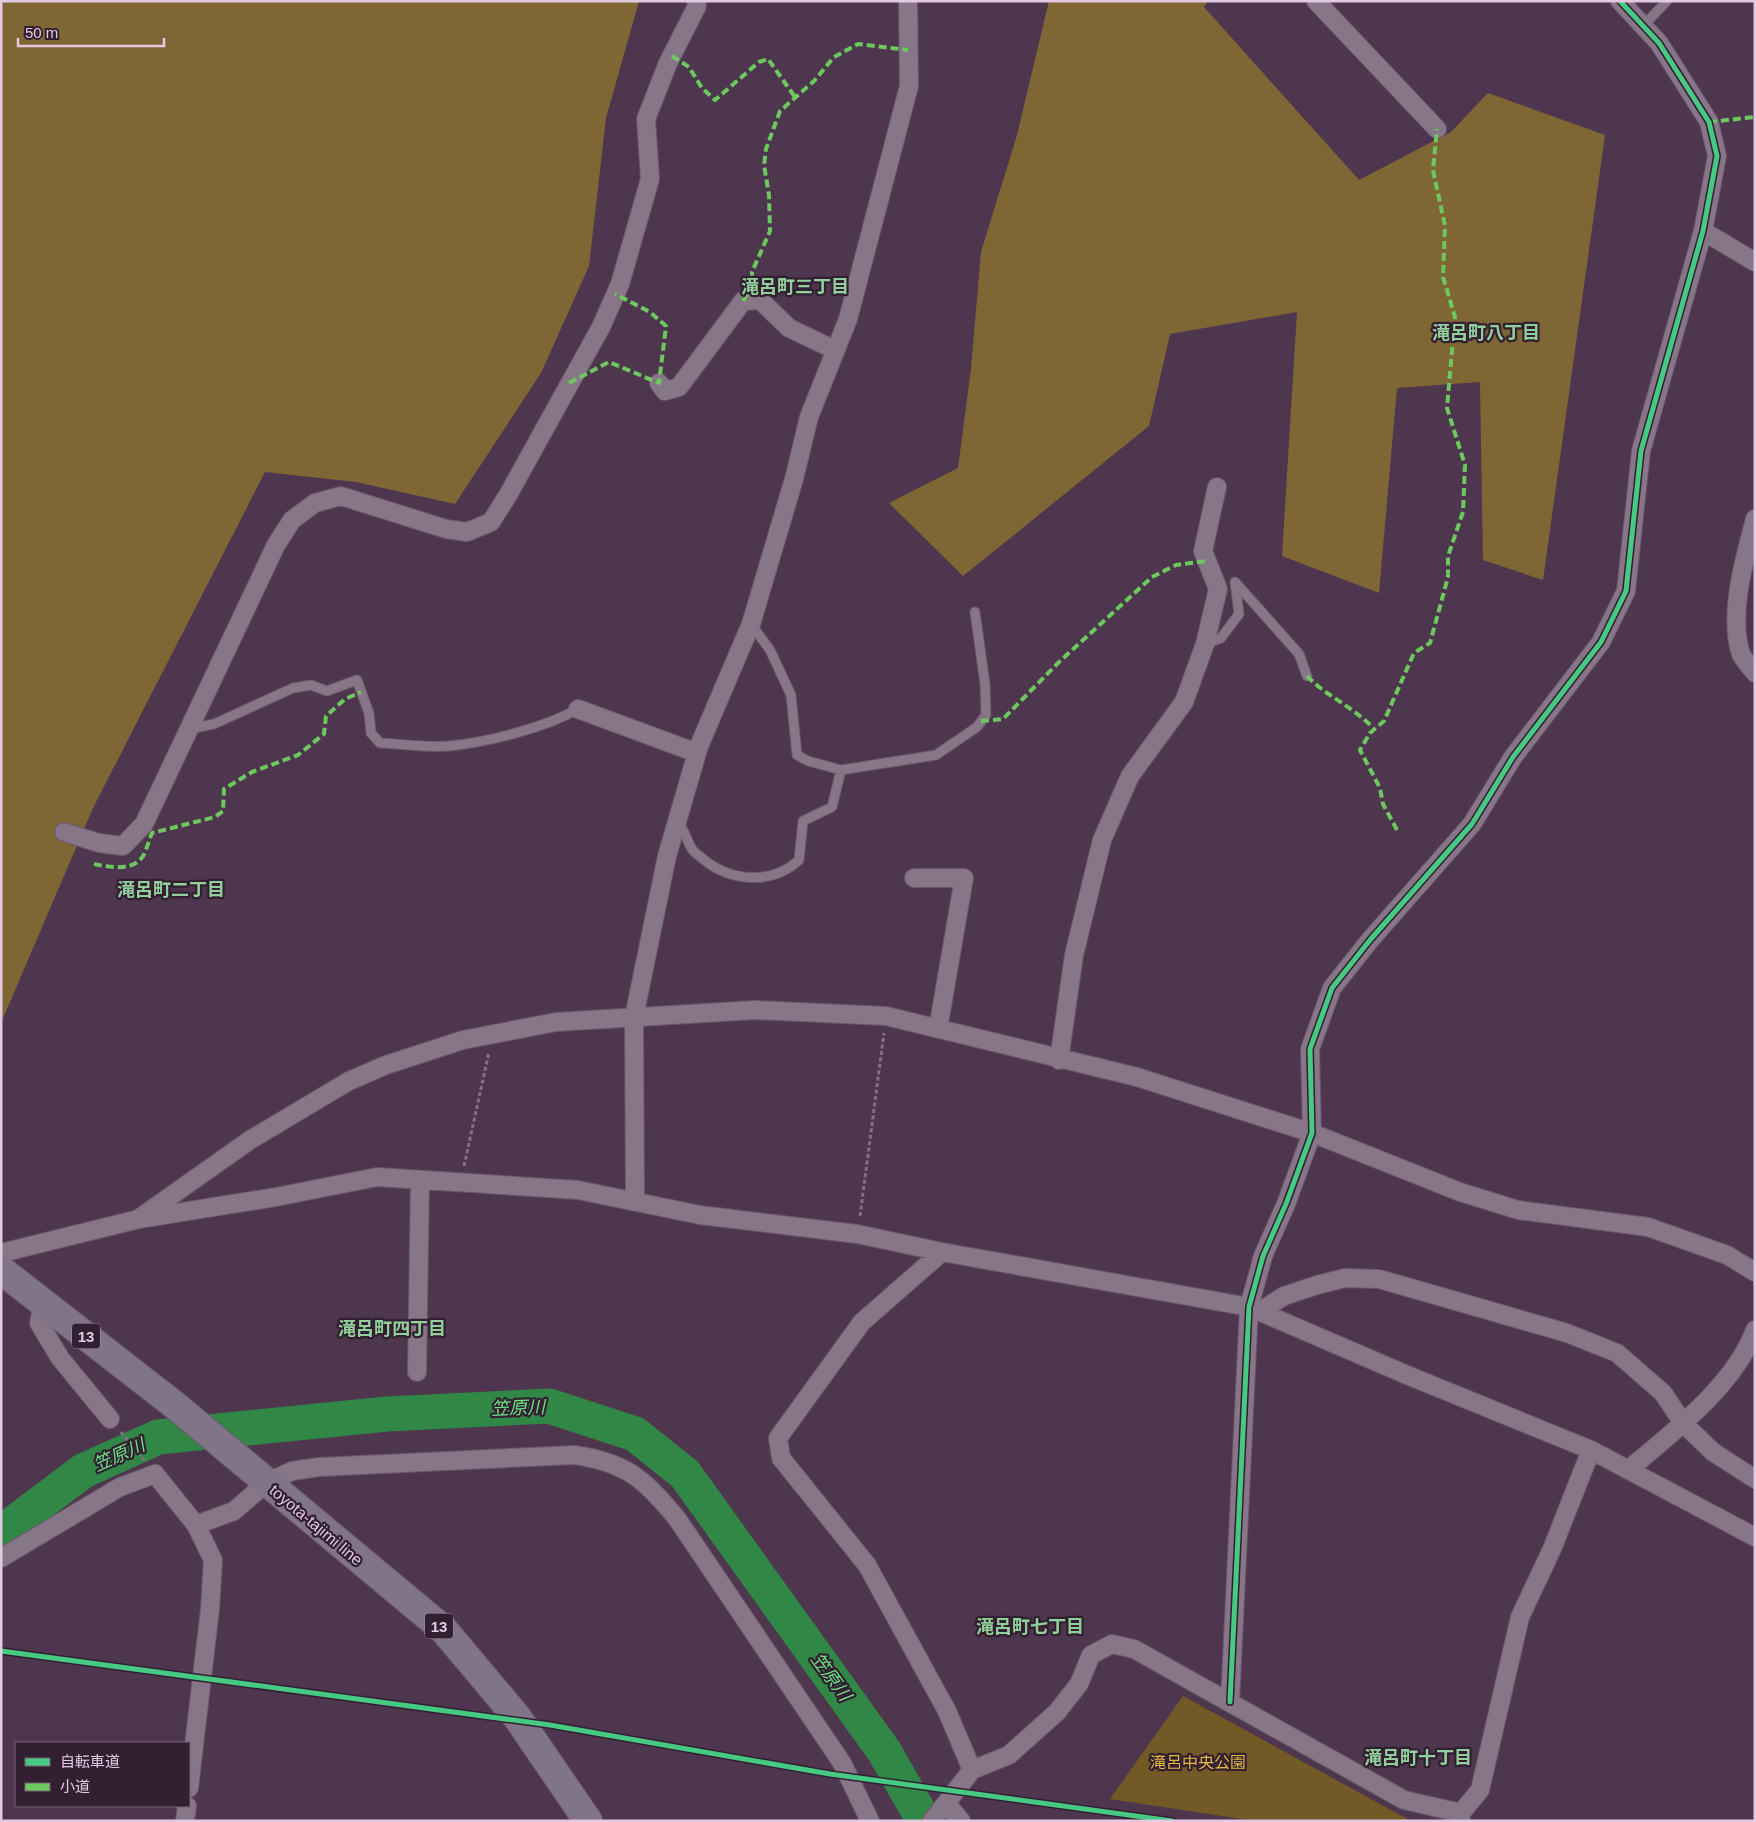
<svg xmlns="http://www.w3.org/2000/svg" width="1756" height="1822" font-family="Helvetica,'Noto Sans JP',sans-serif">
	<rect width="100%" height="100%" fill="#4e374e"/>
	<path fill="#715a26" d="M1183,1696L1411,1821H1255L1110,1799Z"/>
	<path fill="#7f6735" d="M1,1H639L606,118L589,266L541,373L455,504L356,482L265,472L93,808L1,1023Z
		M1049,1H1208L1204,7L1359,180L1451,132L1488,93L1605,135L1543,580L1483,560L1480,382L1397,388L1379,593L1282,556L1297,312L1170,334L1149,426L963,576L889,503L958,468L971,369L981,252L1017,135Z"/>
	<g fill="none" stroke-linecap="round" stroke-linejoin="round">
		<path stroke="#308746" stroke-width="35" d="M1,1533L83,1471L158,1437L387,1414L549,1406L635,1434L685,1474L884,1751L924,1821"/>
		<defs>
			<path id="service" d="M1643,26L1667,1
				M751,624L770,650L791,695L797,755L808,761L841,770L936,755L977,727L986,715L985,684L975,612
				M1205,644L1221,638L1239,614L1235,582L1299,654L1307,676
				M189,729L214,724L293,688L311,685L327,691L357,680L369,713L371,733L380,743C402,744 427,748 449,746C488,742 544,728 578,709
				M677,822C687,833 685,838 692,849C694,853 700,856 703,859C731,882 772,885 799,860L803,821L832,807L841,770"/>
			<path id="minor" d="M1316,1L1437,129
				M1703,231L1755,262
				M659,383L665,391L679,387L743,301L760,300L789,328L835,350
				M1755,519C1745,556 1728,616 1741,654C1744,661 1751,667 1755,673
				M578,709L697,753
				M64,832L99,843L123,846L144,824L276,545L292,520L315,503L341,496L446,529L467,532L491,522L508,495L601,327L620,284L650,179L646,119L668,63L697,6L696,1
				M914,878H964L938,1029
				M1059,1060L1074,955L1102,840L1130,776L1184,702L1205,644L1218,589L1203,551L1217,487
				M635,1202L634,1017L667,856L699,746L751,624L794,479L809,417L848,319L909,86L908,1
				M141,1217L250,1140L349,1081L386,1065L463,1040L556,1022L755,1010L886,1016L1137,1077L1312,1133L1460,1192L1518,1210L1648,1227L1727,1255L1755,1272
				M942,1252L862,1322L778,1438L781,1458L867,1565L947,1711L972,1770
				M1,1253L139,1219L276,1197L377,1177L578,1190L700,1215L857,1234L942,1252L1249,1307L1407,1375L1591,1450L1755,1537
				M43,1303L39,1323L60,1358L110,1419
				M1259,1312L1284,1296L1317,1285L1345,1278L1379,1279L1567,1333L1617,1353L1663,1393L1683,1423L1713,1452L1755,1479
				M417,1372L420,1180
				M1628,1470C1672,1433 1735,1385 1755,1330
				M196,1525L234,1511L266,1483L292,1471L319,1467L574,1455C626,1462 646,1480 678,1520L842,1763L870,1821
				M1,1558L120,1487L155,1474L196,1525L213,1560L210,1609L189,1788
				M1230,1702L1249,1307L1263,1256L1286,1204L1312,1133L1310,1049L1332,988L1370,940L1472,824L1513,757L1601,642L1626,591L1641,451L1703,231L1717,156L1709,122L1659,43L1620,1
				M946,1803L961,1821
				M185,1821L187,1806
				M932,1821L972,1770L1009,1755L1057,1712L1079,1684L1091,1655L1112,1644L1134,1649L1404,1800L1461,1813
				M1461,1821V1813L1480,1790L1520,1617L1552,1549L1591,1450"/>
			<path id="primary" d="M1,1270L172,1403L443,1629L517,1717L588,1821"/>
		</defs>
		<use href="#service" stroke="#6b576b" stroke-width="11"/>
		<use href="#minor" stroke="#6b576b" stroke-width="20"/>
		<use href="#primary" stroke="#6b576b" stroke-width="30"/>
		<path stroke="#827281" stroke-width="3" stroke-dasharray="4 2.5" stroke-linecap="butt" d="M464,1166L489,1052
			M860,1216L884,1033
			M121,1432L144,1460"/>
		<use href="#service" stroke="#877687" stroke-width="9"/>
		<use href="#minor" stroke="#877687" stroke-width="18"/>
		<use href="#primary" stroke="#817388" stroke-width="28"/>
		<path stroke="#6dc95d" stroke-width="4" stroke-dasharray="8 4" stroke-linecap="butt" d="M672,56L689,67L702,88L715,100L759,62L768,59L795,97
			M1709,122L1755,117
			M743,301L752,286V272L770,231L769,195L764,165L766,149L780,111L814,81L834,57L858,44L908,50
			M569,383L609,362L659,383L666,326L650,312L615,294
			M1307,676C1327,697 1354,707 1374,729
			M981,721L1003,719L1059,662L1152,577L1176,565L1207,561
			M1397,830L1383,804L1380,788L1360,750L1370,733L1384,721L1414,653L1430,643L1448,577V556L1463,512L1465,465L1447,408L1455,317L1443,277L1445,226L1433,170L1437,129
			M94,864C109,867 133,872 143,856C147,849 149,840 152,833L215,817L223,811L224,789L252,772L298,755L324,734L326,716L345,699L361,692"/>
		<defs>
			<path id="cycleway" d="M1,1651L550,1725L830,1774L1172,1821
				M1230,1702L1249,1307L1263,1256L1286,1204L1312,1133L1310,1049L1332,988L1370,940L1472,824L1513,757L1601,642L1626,591L1641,451L1703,231L1717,156L1709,122L1659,43L1620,1"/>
		</defs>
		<use href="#cycleway" stroke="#321f31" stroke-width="8"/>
		<use href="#cycleway" stroke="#46c982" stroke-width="5"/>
	</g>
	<g text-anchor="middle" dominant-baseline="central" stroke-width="4.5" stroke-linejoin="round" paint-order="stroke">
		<g fill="#321f31" stroke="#ae96ad" stroke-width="1">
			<rect x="72" y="1323.5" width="28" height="25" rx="4"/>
			<rect x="425" y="1613.5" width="28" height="25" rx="4"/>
		</g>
		<g font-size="15" font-weight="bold" fill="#e3c9e2">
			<text x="86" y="1336">13</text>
			<text x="439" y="1626">13</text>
		</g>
		<g font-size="16" fill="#e3c9e2" stroke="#321f31">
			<text transform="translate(316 1525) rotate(40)">toyota-tajimi line</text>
		</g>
		<g font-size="16" fill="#e4b946" stroke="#321f31">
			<text x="1198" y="1762">滝呂中央公園</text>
		</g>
		<g font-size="18" font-weight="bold" fill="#91d09a" stroke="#321f31">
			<text x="795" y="287">滝呂町三丁目</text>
			<text x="1486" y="333">滝呂町八丁目</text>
			<text x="171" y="890">滝呂町二丁目</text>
			<text x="392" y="1329">滝呂町四丁目</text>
			<text x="1030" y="1627">滝呂町七丁目</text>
			<text x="1418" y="1758">滝呂町十丁目</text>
		</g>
		<g font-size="18" font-style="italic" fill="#6be383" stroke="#321f31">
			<text transform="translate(518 1408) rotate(-2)">笠原川</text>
			<text transform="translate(119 1455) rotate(-24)">笠原川</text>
			<text transform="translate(831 1677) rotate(54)">笠原川</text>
		</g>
	</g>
	<rect width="1756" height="1822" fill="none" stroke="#e3c9e2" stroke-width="5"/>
	<rect x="15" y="1742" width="175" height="65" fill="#321f31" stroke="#796378"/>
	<rect x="25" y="1758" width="25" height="8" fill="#46c982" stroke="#796378"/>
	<text x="60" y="1767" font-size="15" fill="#e3c9e2">自転車道</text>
	<rect x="25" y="1783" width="25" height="8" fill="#6dc95d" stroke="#796378"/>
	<text x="60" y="1792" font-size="15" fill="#e3c9e2">小道</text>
	<path d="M18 38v8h146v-8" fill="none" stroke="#e3c9e2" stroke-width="2.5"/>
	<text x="25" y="38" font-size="15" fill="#e3c9e2" stroke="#321f31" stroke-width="4" paint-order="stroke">50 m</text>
</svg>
